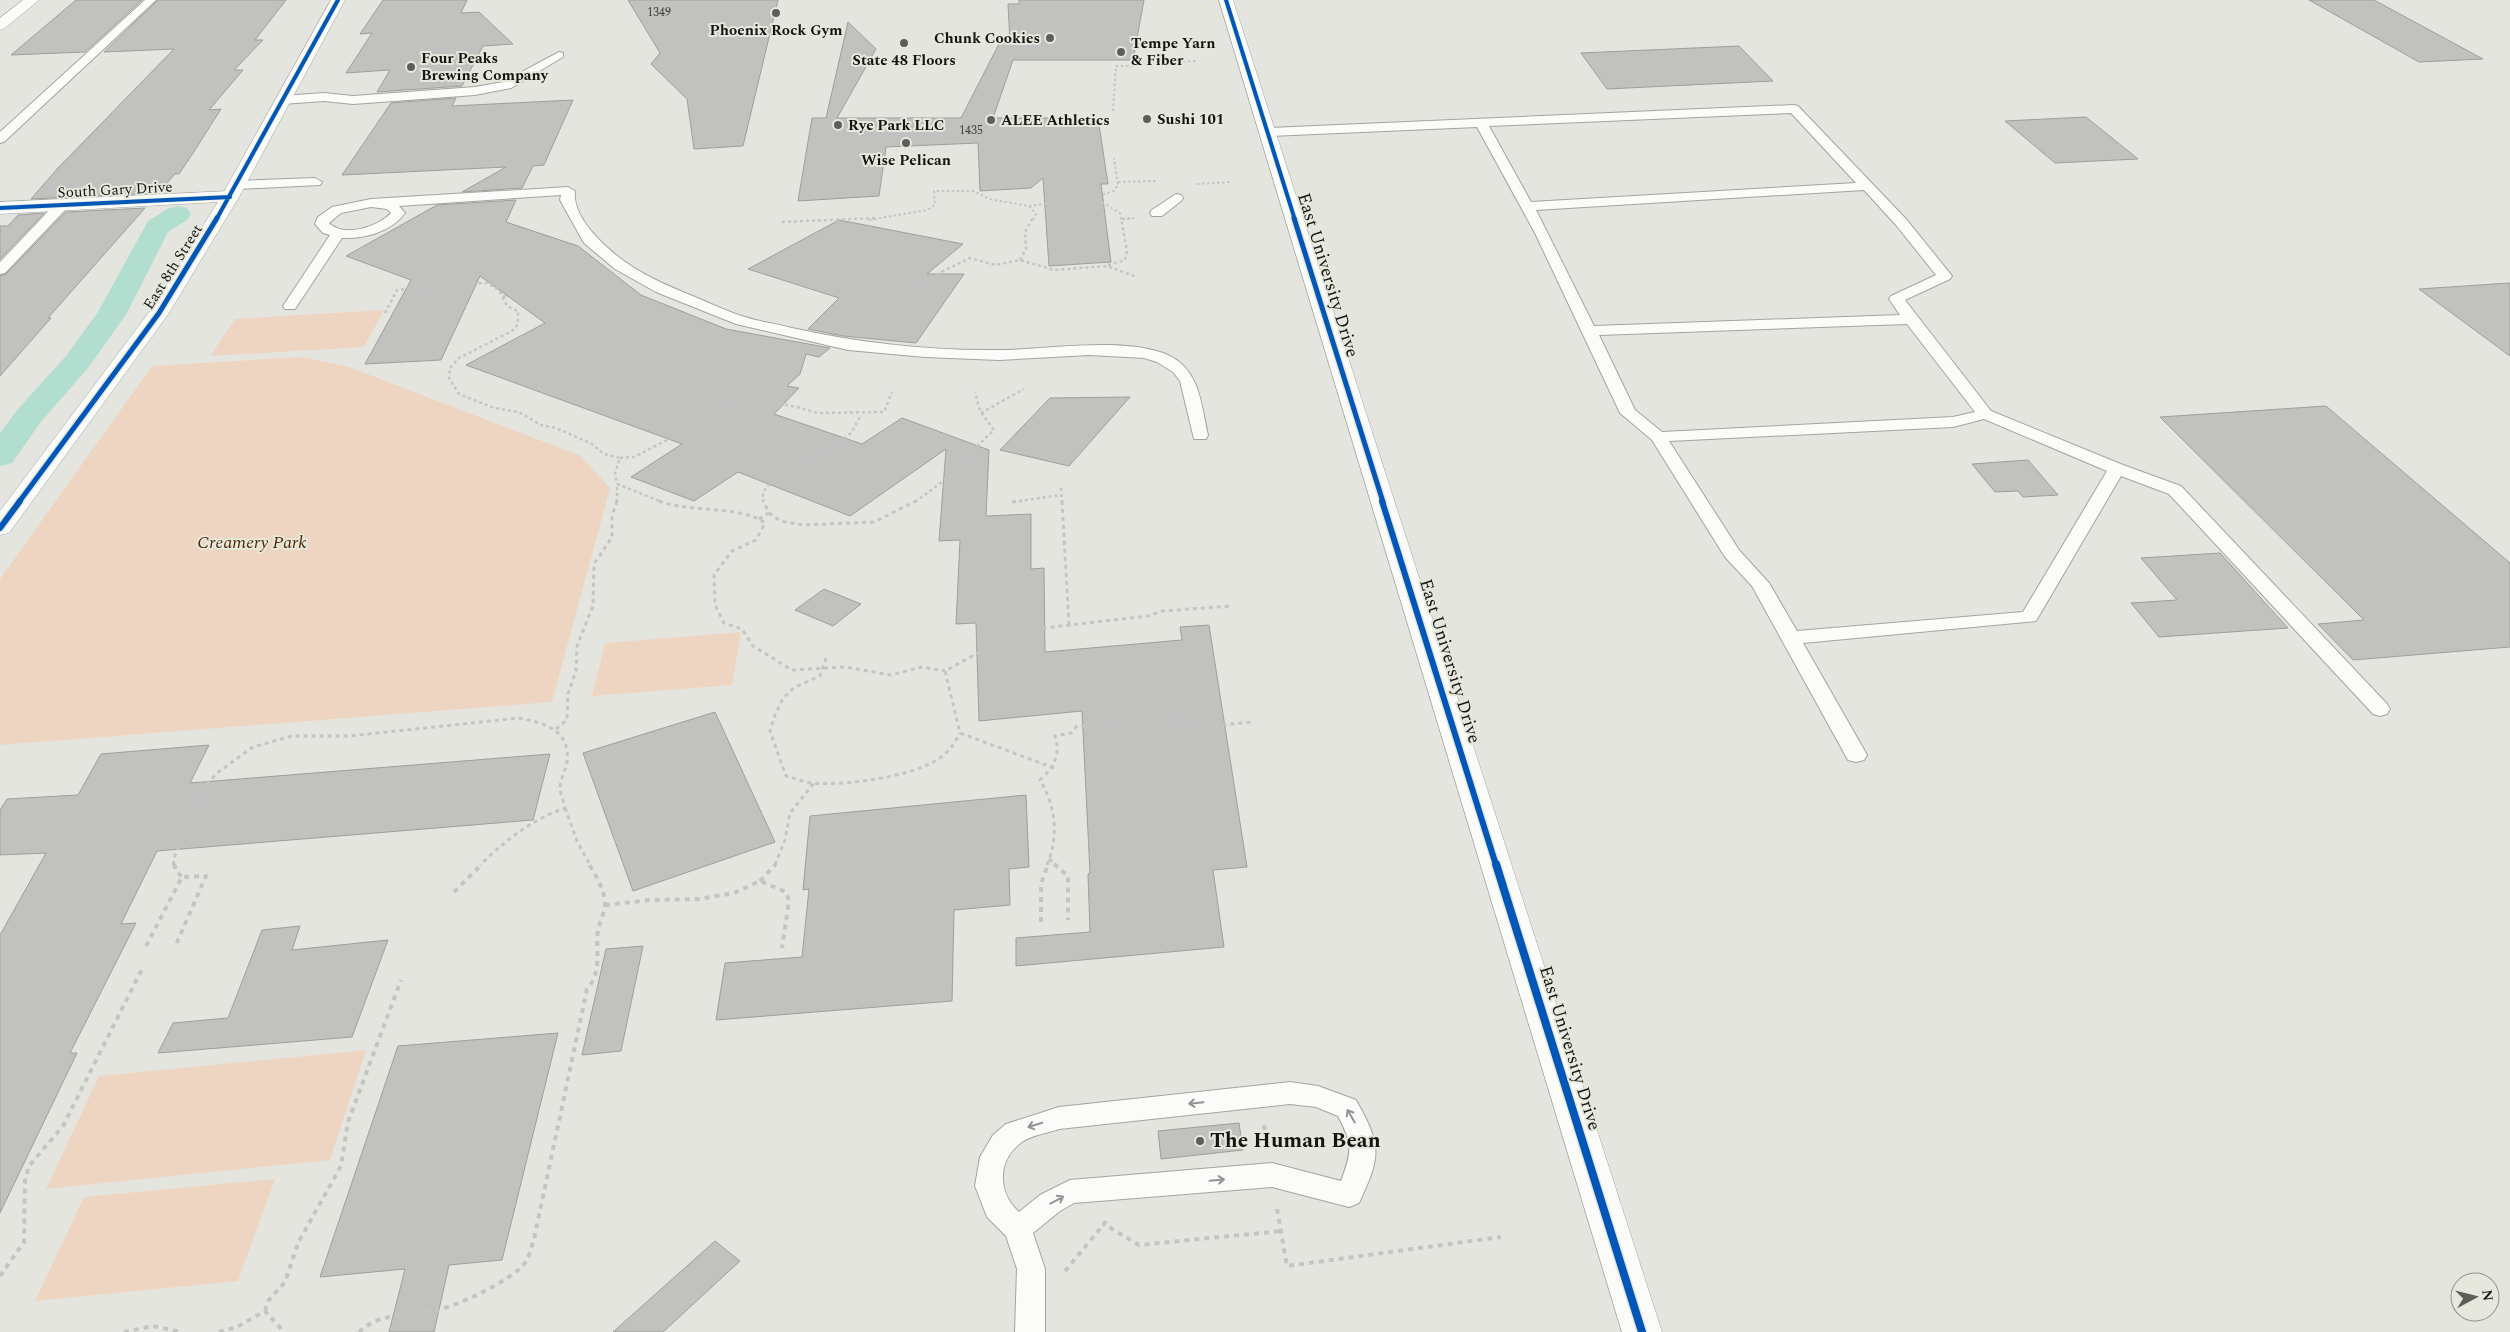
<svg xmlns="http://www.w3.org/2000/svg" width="2510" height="1332" font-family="Spectral,serif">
	<rect width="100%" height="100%" fill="#e5e5e0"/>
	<path fill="#eed5c1" d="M384,310L364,347L210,356L235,319Z
		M301,357L349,367L581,456L610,488L552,702L0,745V579L152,366Z
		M741,632L732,685L592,696L605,643Z
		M366,1050L330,1160L46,1189L99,1076Z
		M275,1179L238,1281L35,1301L84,1197Z"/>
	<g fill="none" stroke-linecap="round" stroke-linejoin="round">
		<path fill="#b1decf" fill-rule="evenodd" d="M178,206L187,208L191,214L187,220L168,232L127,313L88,368L40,423L12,463L0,466V433L18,409L66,356L98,312L148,221L169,208Z"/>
	</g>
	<path fill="#c1c2bf" stroke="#9d9f9b" d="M76,0H142L85,52L11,55Z
		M158,0H286L255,40H263L234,70H243L209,110L221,109L195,150L179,174H175L158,193L31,199L58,168L174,49L104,52Z
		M383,0H467L461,13L479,12L513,44L483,46L462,86L377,92L390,70L346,73L372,33L360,34Z
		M628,0H778L743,146L694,149L687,99L651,64L660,53Z
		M1019,0H1144L1133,60H1013L993,118H1098L1108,184H1101L1111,262L1049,266L1043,178L1031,188L980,191L978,143L886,147L879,196L798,201L812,118H826L848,22L876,49L837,118H961L1001,40L1010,43L1008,4H1019Z
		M2309,0H2374L2483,59L2419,62Z
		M1739,46L1773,81L1607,89L1581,53Z
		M456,98L452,106L573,100L544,165L533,166L522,188L462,192L506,167L342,175L391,103Z
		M2086,117L2138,159L2055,163L2005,121Z
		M516,200L506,222L578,246L641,295L726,329L830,348L819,357L806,354L800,374L787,386L799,388L774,414L862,444L902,418L989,450L986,516L1031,514V569L1044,568L1045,652L1182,640L1180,627L1209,625L1247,867L1213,870L1224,947L1016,966V938L1090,932L1088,874L1090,873L1082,711L979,721L976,623L956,624L960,540L939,541L946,449L850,516L738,472L694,501L631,477L682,444L466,365L545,323L480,276L441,360L365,364L411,280L346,256L437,205Z
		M145,208L48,318H51L0,376V276L6,274L66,212Z
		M44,213L0,259V226H8L18,215Z
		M839,220L963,244L927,274H964L916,343L843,336L808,329L839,298L748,269Z
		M2510,283V356L2419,289Z
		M1130,397L1069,466L1000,450L1050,398Z
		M2326,406L2510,563V647L2353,660L2318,624L2364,620L2160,417Z
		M2028,460L2058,495L2023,497L2018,491L1995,492L1972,464Z
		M2220,553L2288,628L2159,637L2131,603L2177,600L2141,558Z
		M824,589L861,604L833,626L795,610Z
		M715,712L775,842L633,891L583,753Z
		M209,745L190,783L550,754L533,820L157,851L121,924L136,923L70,1053H77L0,1213V935L46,853L0,855V810L7,799L78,795L101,754Z
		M1026,795L1029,867L1009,869L1010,905L954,910L952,1001L716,1020L725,963L802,957L809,889L803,890L810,816Z
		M300,926L292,950L388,940L352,1037L158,1053L173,1023L228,1018L262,930Z
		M643,946L621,1051L582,1055L606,949Z
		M558,1033L502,1260L449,1265L434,1332H389L405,1269L320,1277L398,1046Z
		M1239,1123L1243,1150L1161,1159L1158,1131Z
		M715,1241L740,1261L663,1332H613Z"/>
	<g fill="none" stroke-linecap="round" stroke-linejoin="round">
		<defs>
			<path id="service" d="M145,0H156L4,142L0,143V132Z
				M559,52L563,53V57L511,88L475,95L353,104L324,101L282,104L276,100L282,96L324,93L353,96L475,87L503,82Z
				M1794,105L1798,106L1906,219L1952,276L1950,279L1905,300L1991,411L2123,465L2181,486L2387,704L2390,709L2387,714L2380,716L2373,714L2169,494L2121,476L2036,621L1803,643L1867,755L1864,760L1856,762L1848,760L1752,586L1725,557L1652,440L1620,413L1535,233L1477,127L1268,136L1262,132L1268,128ZM1791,113L1856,183L1531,202L1489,126ZM1864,190L1896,225L1936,275L1891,296L1889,299L1900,315L1594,326L1536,210ZM1907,324L1975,412L1953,417L1662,432L1635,410L1599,335ZM1984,419L2107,471L2023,612L1797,631L1769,583L1739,550L1669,441L1953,427Z
				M315,178L322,182L320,185L237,189L230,185L237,181Z
				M568,187L575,191C572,215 599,241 616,255C639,274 668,286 695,297C712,304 728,312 745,317C760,322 777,324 792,328C860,343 929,351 999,350C1047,350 1123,336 1168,355C1200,370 1201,404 1208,435L1206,439H1194L1180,381L1173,372L1157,362L1144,358L1089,355L999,360L925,357L848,350L736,324L656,292L615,269L584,243L560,200L561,195L399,206L405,213C391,232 364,239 342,238L295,309H285L283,306L330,235L323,233L315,224L318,217L332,207L371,199ZM371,207L387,209L391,213C378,227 344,238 329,223L341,213Z
				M1176,194L1181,195L1183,198L1181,201L1162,216H1152L1150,213L1152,210Z
				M62,201L67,202L69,205L67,208L5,273L0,274V262L57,202Z
				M1290,1082L1318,1086L1356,1100C1382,1146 1381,1156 1359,1203L1349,1207L1272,1187L1074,1203L1060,1211L1033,1233L1045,1269V1332H1015L1017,1269L1006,1236L987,1217L975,1186L980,1157L993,1135L1006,1124L1059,1107ZM1290,1104L1316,1107L1338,1116C1353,1144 1352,1152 1341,1181L1272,1163L1070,1180L1040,1195L1019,1212C997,1192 997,1160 1022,1142C1032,1135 1048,1133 1059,1129Z"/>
			<path id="minor" d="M23,0H39L5,28L0,30V18Z
				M230,191L237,193L239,197L237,201L0,214V202Z"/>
			<path id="tertiary" d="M331,0H345L239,197L169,313L9,533L0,535V511L150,311L221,197Z"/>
			<path id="secondary" d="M1219,0H1233L1662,1332H1622Z"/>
		</defs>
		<use href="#service" stroke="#a3a49f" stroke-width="2"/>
		<use href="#minor" stroke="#a3a49f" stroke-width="1"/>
		<use href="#tertiary" stroke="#a3a49f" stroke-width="1"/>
		<use href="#secondary" stroke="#a3a49f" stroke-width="1"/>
		<path stroke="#c4c4c3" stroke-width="2" stroke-dasharray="2.5 2.5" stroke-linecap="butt" d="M1168,62L1198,61
			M1113,111L1116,66H1132L1133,61H1139
			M1118,182L1156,181
			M1197,184L1231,182
			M1093,197L1114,191L1118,185L1114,158
			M1029,206L1093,197L1120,213L1121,220
			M1122,219L1136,218
			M869,220L927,210L935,205L934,191H974L989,199L1029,206L1036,214L1033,220"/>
		<path stroke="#c4c4c3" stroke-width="2.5" stroke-dasharray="3 3" stroke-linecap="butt" d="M1122,219L1130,218
			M782,222L876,218
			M1020,260L1026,249L1025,232L1033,218
			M1108,265L1125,260L1127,251L1121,218
			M925,289L939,273L970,258L995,265L1020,260L1054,270L1107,266L1137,277
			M503,297L542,284
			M385,313L397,290L448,284L487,283L499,290L507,306L518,311V324L512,331L459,358L450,368L449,378L459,394L494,408L519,412L541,425L556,428L592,444L604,454L620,458L615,473L617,484
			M726,394L797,407L817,413L884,412L892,392
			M981,413L1024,389
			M620,458L634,457L710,418L720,409L726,394L750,369
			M1061,488L1062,502
			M617,502V484L662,502
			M764,502L762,498L766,487L837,444L851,433L861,415
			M915,502L958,470L971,452L994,430L980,411L975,392
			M1013,502L1061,495"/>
		<path stroke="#c4c4c3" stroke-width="3" stroke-dasharray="4 4" stroke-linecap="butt" d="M659,501C691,513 740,505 765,523L756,540L732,551L714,575L715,605L724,623L742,629L753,646L792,670L845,667L891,675L922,667L945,671
			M1062,501L1069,625
			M1012,502L1022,501
			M769,513L781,521L803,525L874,522L916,501
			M759,519L769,513L763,501
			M826,658L820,676L795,687L783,698L775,715L770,731L786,776C795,778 803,782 812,783C843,786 913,777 938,759C948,753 955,743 960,733
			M556,729L567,720L568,694L576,671L577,646L593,606L594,564L612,537V516L617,501
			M1054,768L960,733L945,671L1018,631L1148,616L1162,611L1231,606
			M565,808L577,841L590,865
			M1049,859L1056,865
			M174,865L173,860L205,786L217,773L253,747L292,736H349L519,718C544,723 571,730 567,762C565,771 560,780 560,789C561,795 564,802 565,808C531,820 506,840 480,865
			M775,865L785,840L790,813L814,783
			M1047,865C1059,836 1056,807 1040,780C1054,767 1061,755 1055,736L1071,733L1077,726L1168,718L1189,728L1252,722"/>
		<path stroke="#c4c4c3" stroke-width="4" stroke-dasharray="5 5" stroke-linecap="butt" d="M174,864L176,871L182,877
			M1054,864L1068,876V920
			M760,881L776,864
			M454,892L482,864
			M605,905L650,900L699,899L734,893L760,881L786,892L789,901L782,948
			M1041,922V884L1048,864
			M146,946L182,877L206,876L175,947
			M1264,1125L1267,1143
			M1277,1209L1287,1266L1501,1237
			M1106,1221L1104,1224L1139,1245L1281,1231
			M1065,1271L1104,1224
			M0,1276L24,1242L25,1180L29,1166L63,1126L143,967
			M265,1311L268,1301L285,1282L298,1243L341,1166L348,1122L401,980
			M124,1332L153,1326L182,1332
			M219,1332L237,1327L265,1311L284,1332
			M359,1332C378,1313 411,1315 436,1310C456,1307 512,1280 524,1264C530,1257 531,1247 534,1239L587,989C603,971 595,951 598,930C600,921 605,912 605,903C604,888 596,876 589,864"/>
		<use href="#service" fill="#fbfbfa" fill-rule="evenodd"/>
		<use href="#minor" fill="#fbfbfa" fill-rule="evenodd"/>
		<use href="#tertiary" fill="#fbfbfa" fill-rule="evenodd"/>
		<use href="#secondary" fill="#fbfbfa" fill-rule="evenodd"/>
		<defs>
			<path id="cycleway-far3" d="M1226,0L1295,220
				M0,208L230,197
				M216,220L338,0"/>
			<path id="cycleway-far2" d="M1294,218L1383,502
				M19,502L159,313L217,218"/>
			<path id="cycleway-far1" d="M1382,501L1496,865
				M0,528L20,501"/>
			<path id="cycleway" d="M1496,864L1642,1332"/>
		</defs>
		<use href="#cycleway-far3" stroke="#e6e8dd" stroke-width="5.5"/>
		<use href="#cycleway-far2" stroke="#e6e8dd" stroke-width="8"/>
		<use href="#cycleway-far1" stroke="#e6e8dd" stroke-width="9"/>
		<use href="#cycleway" stroke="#e6e8dd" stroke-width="11"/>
		<use href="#cycleway-far3" stroke="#0057b8" stroke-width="4"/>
		<use href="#cycleway-far2" stroke="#0057b8" stroke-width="5"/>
		<use href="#cycleway-far1" stroke="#0057b8" stroke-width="6"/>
		<use href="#cycleway" stroke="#0057b8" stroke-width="8"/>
	</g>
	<defs><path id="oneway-shaft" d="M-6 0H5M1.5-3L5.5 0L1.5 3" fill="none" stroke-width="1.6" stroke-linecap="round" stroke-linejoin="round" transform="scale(1.25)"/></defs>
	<g stroke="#939492">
		<use href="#oneway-shaft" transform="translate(1196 1103) rotate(174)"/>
		<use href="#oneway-shaft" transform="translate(1351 1116) rotate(-120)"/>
		<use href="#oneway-shaft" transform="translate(1035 1125) rotate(163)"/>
		<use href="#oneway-shaft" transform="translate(1217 1180) rotate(-5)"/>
		<use href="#oneway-shaft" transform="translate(1057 1200) rotate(-28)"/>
	</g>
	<g fill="#5d5e5a" stroke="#e6e8dd" stroke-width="2">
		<circle cx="776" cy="13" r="5"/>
		<circle cx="1050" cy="38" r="5"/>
		<circle cx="904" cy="43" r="5"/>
		<circle cx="1121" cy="52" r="5"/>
		<circle cx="411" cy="67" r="5"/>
		<circle cx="1147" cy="119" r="5"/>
		<circle cx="991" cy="120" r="5"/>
		<circle cx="838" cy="125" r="5"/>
		<circle cx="906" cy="143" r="5"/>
		<circle cx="1200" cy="1141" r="5"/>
	</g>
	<g text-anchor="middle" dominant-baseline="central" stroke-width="4" stroke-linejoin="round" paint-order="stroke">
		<g font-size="12" fill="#3f403d">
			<text x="659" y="12">1349</text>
			<text x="971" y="130">1435</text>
		</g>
		<g font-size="15" font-weight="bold" fill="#141512" stroke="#e6e8dd" text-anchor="start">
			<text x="776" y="30" text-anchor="middle">Phoenix Rock Gym</text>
			<text x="1040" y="38" text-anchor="end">Chunk Cookies</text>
			<text x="1131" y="43">Tempe Yarn<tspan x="1131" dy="17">&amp; Fiber</tspan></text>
			<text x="421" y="58">Four Peaks<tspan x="421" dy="17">Brewing Company</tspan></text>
			<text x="904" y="60" text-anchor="middle">State 48 Floors</text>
			<text x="1157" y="119">Sushi 101</text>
			<text x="1001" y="120">ALEE Athletics</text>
			<text x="848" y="125">Rye Park LLC</text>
			<text x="906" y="160" text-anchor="middle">Wise Pelican</text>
		</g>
		<g font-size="15" fill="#141512" stroke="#e6e8dd">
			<text transform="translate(115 190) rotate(-3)">South Gary Drive</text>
			<text transform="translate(173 267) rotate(-58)">East 8th Street</text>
		</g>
		<g font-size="18" fill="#141512" stroke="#e6e8dd">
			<text transform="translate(1328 275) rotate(73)">East University Drive</text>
			<text transform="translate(1450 661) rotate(73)">East University Drive</text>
			<text transform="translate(1570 1048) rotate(73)">East University Drive</text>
		</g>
		<g font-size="18" font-style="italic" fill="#532800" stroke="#e6e8dd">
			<text x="252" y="542">Creamery Park</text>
		</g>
		<g font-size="21" font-weight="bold" fill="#141512" stroke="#e6e8dd" text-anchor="start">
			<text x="1210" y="1141">The Human Bean</text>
		</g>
	</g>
	<g transform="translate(2475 1297) rotate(83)"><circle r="24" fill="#e6e8dd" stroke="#92948c"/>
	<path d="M0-4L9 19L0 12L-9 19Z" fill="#5d5e5a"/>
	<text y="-8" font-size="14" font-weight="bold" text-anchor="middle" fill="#141512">N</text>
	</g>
</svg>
